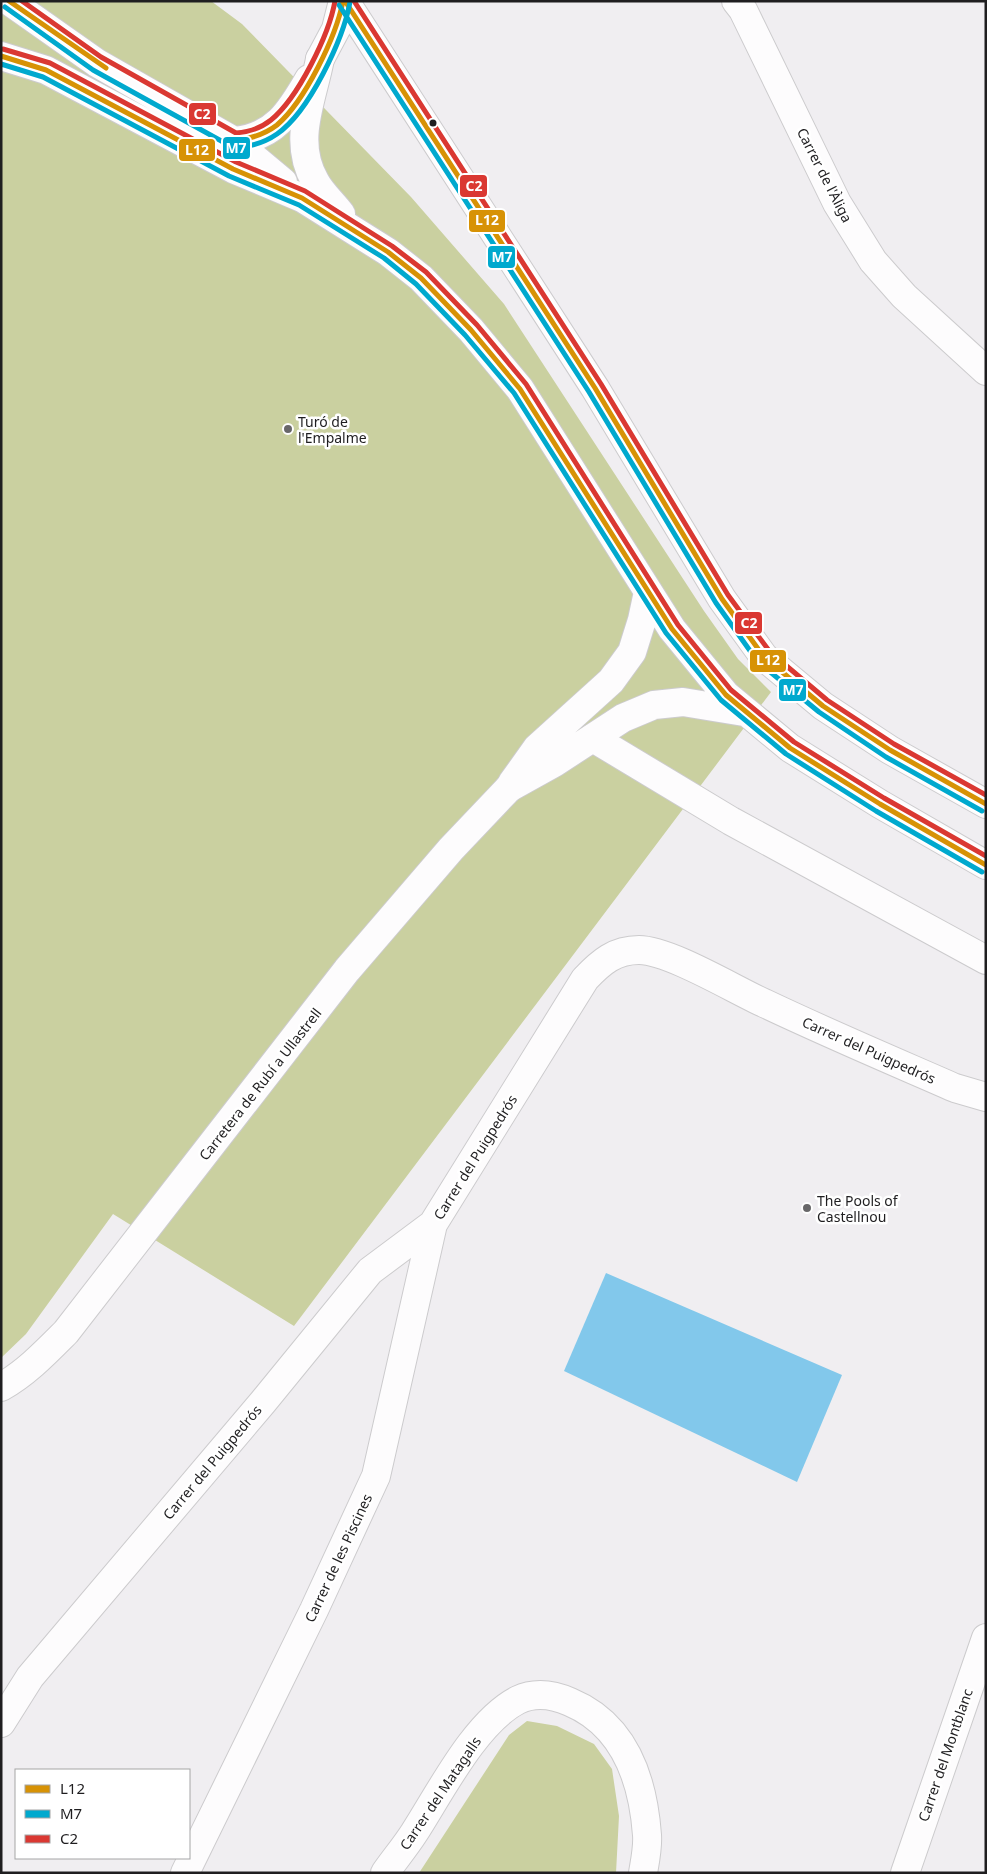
<svg xmlns="http://www.w3.org/2000/svg" width="987" height="1874" font-family="'Noto Sans',sans-serif">
	<rect width="100%" height="100%" fill="#f0eef1"/>
	<path fill="#cad0a0" d="M1,1H211L242,24L411,197L504,304L704,611L738,659L771,692L294,1326L113,1214L26,1334L1,1358Z
		M527,1721L557,1726L594,1744L612,1769L619,1816L616,1873H419L509,1735Z"/>
	<path fill="#82c8eb" d="M606,1273L842,1375L797,1482L564,1371Z"/>
	<g fill="none" stroke-linecap="round" stroke-linejoin="round">
		<defs>
			<path id="minor" d="M345,1L595,388L722,599L764,657L823,706L890,750L986,804
				M736,1L743,10L837,203L873,261L904,296L986,371
				M320,59L336,29L343,1
				M593,738L731,821L986,960
				M1,1387C26,1373 46,1352 66,1332L347,970L451,849L509,788
				M1,1723L30,1677L263,1402L370,1271L433,1224L585,979C601,962 615,950 639,950C669,950 735,990 764,1003C827,1033 891,1060 955,1088L986,1097
				M185,1873L314,1610L376,1476L433,1224
				M385,1873C394,1860 405,1847 414,1833C440,1793 475,1722 518,1700C535,1692 554,1695 570,1702C625,1725 643,1780 647,1835C648,1847 645,1861 643,1873
				M905,1873L986,1638"/>
			<path id="secondary" d="M9,1L97,63L234,141L283,182
				M1,56L46,70L233,169L302,198L388,252L421,278L471,330L520,389L672,629L726,695L790,748L880,804L986,865
				M320,59C312,101 292,141 315,181C321,193 333,203 341,214
				M234,141C275,137 290,112 309,79
				M512,783L537,748L611,681L632,652L642,620L648,592
				M509,788L554,763L623,718L654,705L683,702L744,712"/>
		</defs>
		<use href="#minor" stroke="#cccbcd" stroke-width="30"/>
		<use href="#secondary" stroke="#cccbcd" stroke-width="30"/>
		<use href="#minor" stroke="#fdfcfd" stroke-width="28"/>
		<use href="#secondary" stroke="#fdfcfd" stroke-width="28"/>
		<defs>
			<path id="bus-1" d="M9,1L106,68
				M345,1L595,388L722,599L764,657L823,706L890,750L986,804
				M1,56L46,70L233,169L302,198L388,252L421,278L471,330L520,389L672,629L726,695L790,748L880,804L986,865
				M234,141C249,139 264,135 277,125C305,101 336,37 343,1"/>
			<path id="bus-2" d="M339,5L589,392L716,603L758,662L819,712L886,757L982,811
				M5,7L93,70L234,148C249,147 264,143 277,134C309,112 343,40 350,2
				M1,64L43,77L229,176L299,205L384,258L416,284L465,335L514,393L666,633L721,700L786,754L876,811L982,872"/>
			<path id="bus-3" d="M22,1L101,57L236,133C248,132 261,128 271,120C298,98 329,35 335,1
				M354,1L601,384L728,595L770,652L827,700L894,744L986,795
				M3,49L50,63L236,162L305,191L392,246L426,272L477,325L526,384L678,625L731,690L794,742L884,798L986,856"/>
		</defs>
		<use href="#bus-1" stroke="#fff" stroke-width="9"/>
		<use href="#bus-2" stroke="#fff" stroke-width="9"/>
		<use href="#bus-3" stroke="#fff" stroke-width="9"/>
		<use href="#bus-1" stroke="#d79205" stroke-width="5"/>
		<use href="#bus-2" stroke="#00a9ce" stroke-width="5"/>
		<use href="#bus-3" stroke="#da3832" stroke-width="5"/>
	</g>
	<circle fill="#1f1e20" stroke="#fff" stroke-width="2" cx="433" cy="123" r="4.5"/>
	<g fill="#686769" stroke="#fff" stroke-width="2">
		<circle cx="288" cy="429" r="5"/>
		<circle cx="807" cy="1208" r="5"/>
	</g>
	<g text-anchor="middle" dominant-baseline="central" stroke-width="5" stroke-linejoin="round" paint-order="stroke">
		<g font-size="14" fill="#1f1e20" stroke="#fff">
			<text transform="translate(825 175) rotate(63)">Carrer de l'Àliga</text>
			<text transform="translate(869 1050) rotate(24)">Carrer del Puigpedrós</text>
			<text transform="translate(260 1084) rotate(-52)">Carretera de Rubí a Ullastrell</text>
			<text transform="translate(475 1157) rotate(-58)">Carrer del Puigpedrós</text>
			<text transform="translate(212 1462) rotate(-50)">Carrer del Puigpedrós</text>
			<text transform="translate(338 1558) rotate(-65)">Carrer de les Piscines</text>
			<text transform="translate(945 1755) rotate(-71)">Carrer del Montblanc</text>
			<text transform="translate(440 1793) rotate(-56)">Carrer del Matagalls</text>
		</g>
		<g font-size="14" fill="#1f1e20" stroke="#fff" text-anchor="start">
			<text x="298" y="421">Turó de<tspan x="298" dy="16">l'Empalme</tspan></text>
			<text x="817" y="1200">The Pools of<tspan x="817" dy="16">Castellnou</tspan></text>
		</g>
	</g>
	<g stroke="#fff" stroke-width="2">
		<rect x="188" y="102" width="29" height="24" rx="5" fill="#da3832"/>
		<rect x="222" y="136" width="29" height="24" rx="5" fill="#00a9ce"/>
		<rect x="178" y="138" width="38" height="24" rx="5" fill="#d79205"/>
		<rect x="459" y="174" width="29" height="24" rx="5" fill="#da3832"/>
		<rect x="468" y="209" width="38" height="24" rx="5" fill="#d79205"/>
		<rect x="487" y="245" width="29" height="24" rx="5" fill="#00a9ce"/>
		<rect x="734" y="611" width="29" height="24" rx="5" fill="#da3832"/>
		<rect x="749" y="649" width="38" height="24" rx="5" fill="#d79205"/>
		<rect x="778" y="678" width="29" height="24" rx="5" fill="#00a9ce"/>
	</g>
	<g font-size="14" text-anchor="middle" font-weight="bold" fill="#fff">
		<text x="202" y="119">C2</text>
		<text x="236" y="153">M7</text>
		<text x="197" y="155">L12</text>
		<text x="474" y="191">C2</text>
		<text x="487" y="225">L12</text>
		<text x="502" y="262">M7</text>
		<text x="749" y="628">C2</text>
		<text x="768" y="665">L12</text>
		<text x="793" y="695">M7</text>
	</g>
	<rect width="987" height="1874" fill="none" stroke="#1f1e20" stroke-width="5"/>
	<rect x="15" y="1769" width="175" height="90" fill="#ffffff" stroke="#a5a5a6"/>
	<rect x="25" y="1785" width="25" height="8" fill="#d79205" stroke="#a5a5a6"/>
	<text x="60" y="1794" font-size="15" fill="#1f1e20">L12</text>
	<rect x="25" y="1810" width="25" height="8" fill="#00a9ce" stroke="#a5a5a6"/>
	<text x="60" y="1819" font-size="15" fill="#1f1e20">M7</text>
	<rect x="25" y="1835" width="25" height="8" fill="#da3832" stroke="#a5a5a6"/>
	<text x="60" y="1844" font-size="15" fill="#1f1e20">C2</text>
</svg>
